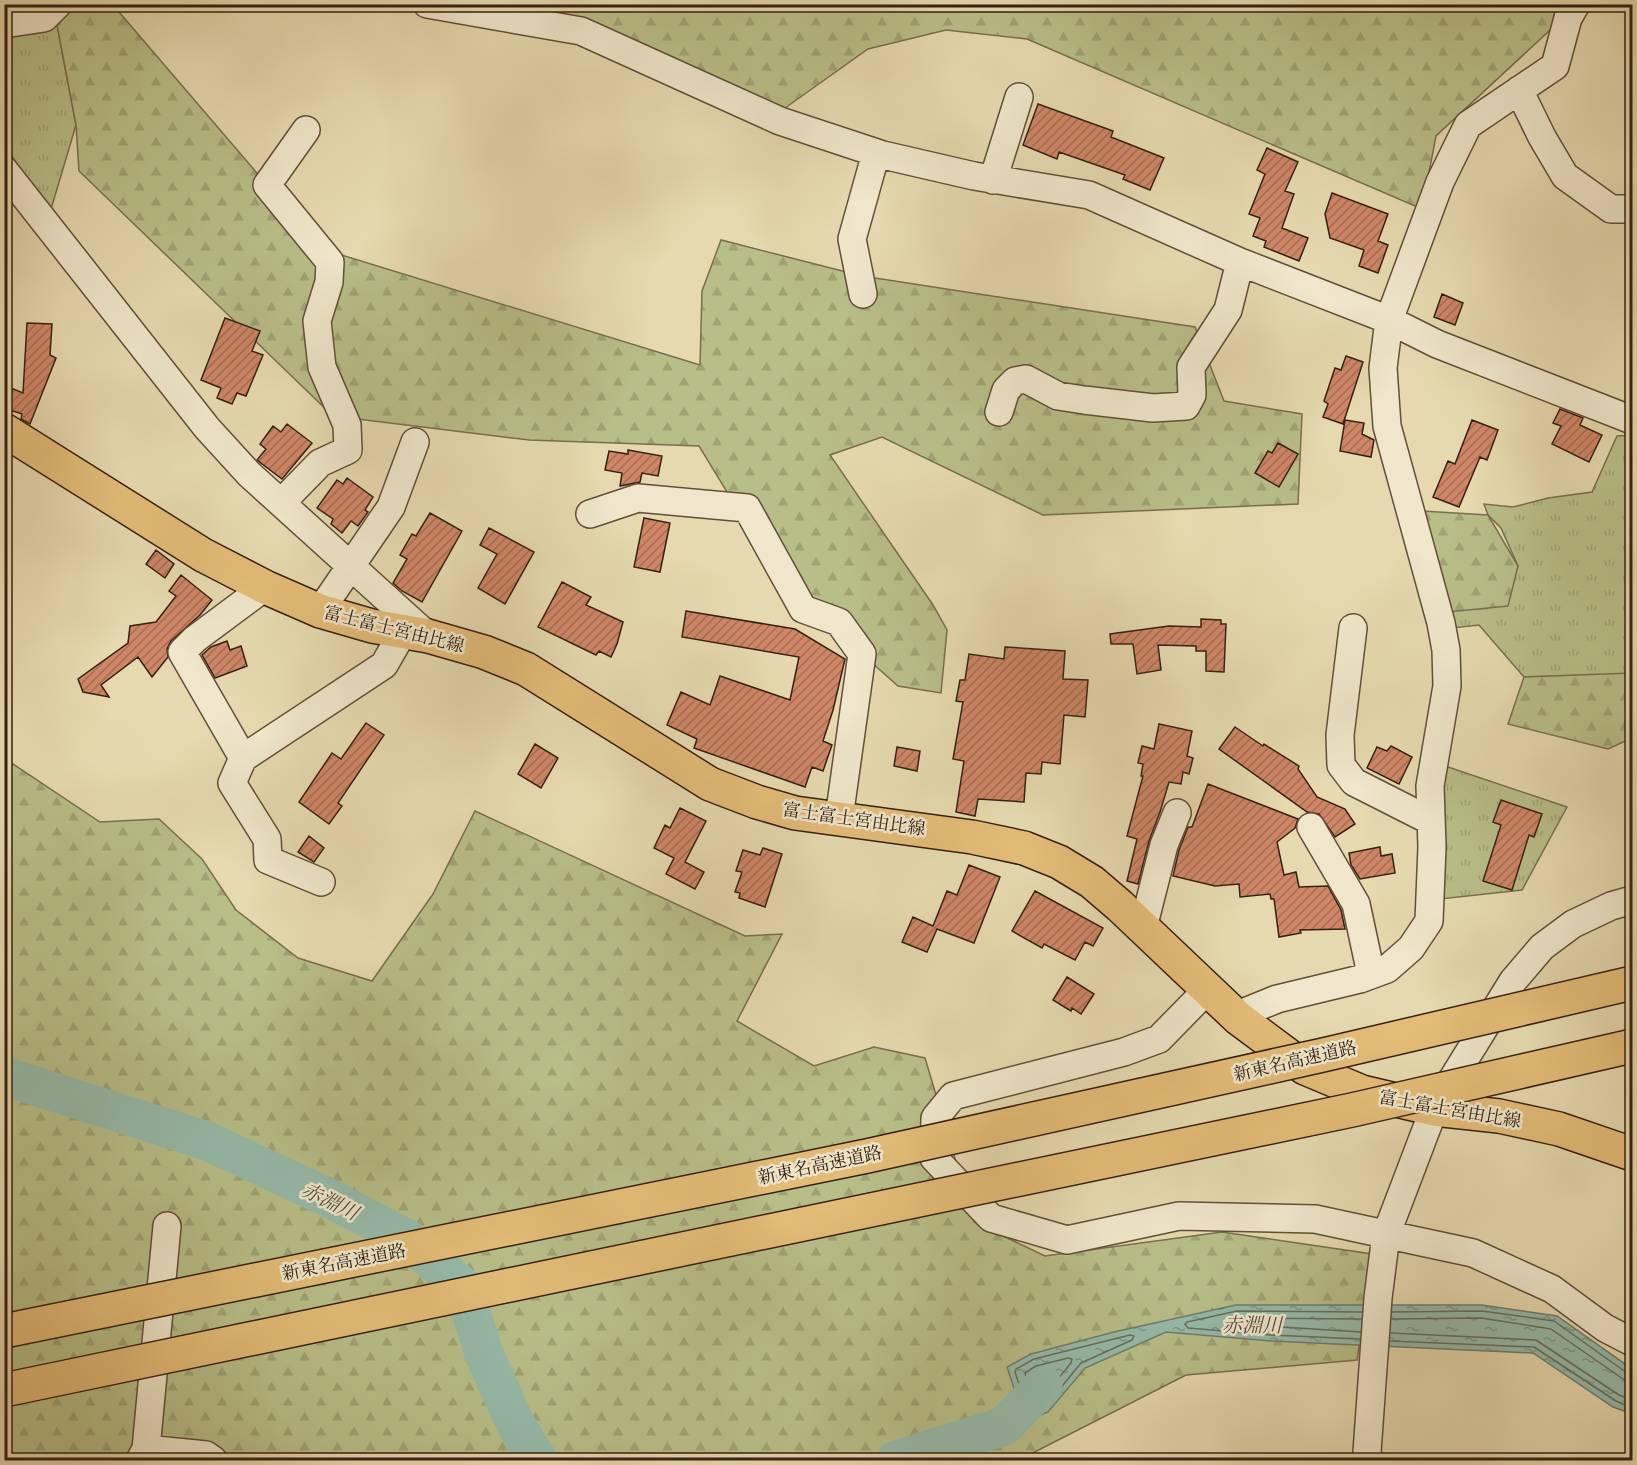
<svg xmlns="http://www.w3.org/2000/svg" width="1637" height="1465" font-family="'Libre Caslon Text','Noto Serif JP',serif">
	<defs>
		<pattern id="grass-tufts" width="24" height="20" patternUnits="userSpaceOnUse" patternTransform="scale(1.5)"><rect width="24" height="20" fill="#b8be88"/><path d="M3 7l-1-3M5 7V3M7 7l1-3M15 17l-1-3M17 17v-4M19 17l1-3" fill="none" stroke="#9fa374"/></pattern>
		<pattern id="forest-firs" width="22" height="20" patternUnits="userSpaceOnUse" patternTransform="scale(1.5)"><rect width="22" height="20" fill="#b8be88"/><path d="M5 1l3.5 6h-7zM16 11l3.5 6h-7z" fill="#9fa374"/></pattern>
		<pattern id="water-ripples" width="26" height="14" patternUnits="userSpaceOnUse" patternTransform="scale(1.5)"><rect width="26" height="14" fill="#96baaa"/><path d="M2 4q2-2 4 0t4 0M15 11q2-2 4 0t4 0" fill="none" stroke="#7b9789"/></pattern>
		<pattern id="building-hatch" width="6" height="6" patternUnits="userSpaceOnUse" patternTransform="scale(1.5)"><rect width="6" height="6" fill="#ce8667"/><path d="M-1 1l2-2M0 6l6-6M5 7l2-2" fill="none" stroke="#a86d53"/></pattern>
	</defs>
	<rect width="100%" height="100%" fill="#e6d9af"/>
	<filter id="stains"><feTurbulence type="fractalNoise" baseFrequency=".00333" numOctaves="4"/><feColorMatrix values="0 0 0 0 .2 0 0 0 0 .09 0 0 0 0 .02 0 0 0 .5 -.17"/></filter>
	<radialGradient id="worn" r=".72"><stop offset=".6" stop-color="#630" stop-opacity="0"/><stop offset="1" stop-color="#630" stop-opacity=".3"/></radialGradient>
	<path fill="url(#grass-tufts)" stroke="#776f4d" stroke-width="1.5" d="M5,5H57L54,9L76,125L49,216L5,145Z
		M1632,435V674L1524,677L1479,625L1452,628L1448,612L1518,566L1501,528L1488,515L1484,504L1513,507L1548,498L1592,492L1617,436Z
		M1439,764L1567,807L1522,890L1440,899Z"/>
	<path fill="url(#forest-firs)" stroke="#776f4d" stroke-width="1.5" d="M62,5H113L322,249L700,365L702,291L721,240L862,276L1195,327L1224,401L1302,414L1298,504L1043,515L882,437L830,455L933,605L947,630L941,693L898,686L862,654L794,602L699,446L529,440L333,416L79,171L76,125L54,9Z
		M441,5H1577L1436,136L1422,209L1027,39L946,30L868,49L771,118L581,31Z
		M1422,511L1488,515L1518,566L1508,606L1448,612Z
		M1632,673V738L1608,749L1508,724L1524,677Z
		M4,758L100,822L159,819L202,859L236,910L298,958L372,981L433,894L475,811L745,936L782,934L737,1021L814,1066L874,1047L925,1058L974,1222L1045,1256L1222,1232L1372,1254L1357,1360L1186,1375L1019,1460H5Z"/>
	<path fill="url(#water-ripples)" stroke="#707c6d" stroke-width="1.5" d="M1236,1305H1482L1557,1316L1632,1369V1414L1613,1407L1533,1353L1271,1341L1166,1332L1085,1368L1048,1412L1001,1432L1018,1400L1007,1367L1031,1354L1114,1332Z"/>
	<g fill="none" stroke-linecap="round" stroke-linejoin="round">
		<path stroke="#666d5e" stroke-width="1.5" d="M1392,1312L1482,1311L1554,1321L1627,1373L1632,1374
			M1392,1319L1481,1318L1551,1329L1623,1379L1632,1381
			M1361,1332L1236,1324L1234,1321L1238,1318L1361,1319
			M1391,1333L1536,1340L1619,1395L1632,1400
			M1130,1335L1134,1336L1132,1340L1081,1363L1045,1407L1022,1417L1019,1416L1024,1400L1015,1372L1016,1369L1034,1359Z
			M1360,1339L1271,1335L1188,1328L1185,1324L1187,1322L1237,1311L1362,1312
			M1390,1341L1534,1347L1616,1401L1632,1408
			M1068,1358L1072,1359L1071,1363L1040,1401L1032,1403L1025,1373L1036,1366Z"/>
		<path stroke="#96baaa" stroke-width="39" d="M4,1076L207,1141L325,1196L404,1237L463,1287L484,1354L516,1425L538,1460
			M896,1460L1004,1426L1043,1386"/>
	</g>
	<path fill="url(#building-hatch)" stroke="#362012" stroke-width="1.5" d="M1038,104L1113,131L1111,137L1164,158L1150,190L1123,179L1125,175L1059,152L1057,159L1023,145Z
		M1267,148L1298,162L1285,191L1294,194L1282,228L1308,238L1299,261L1264,247L1266,241L1253,236L1260,218L1249,214L1265,174L1257,170Z
		M1332,193L1388,214L1378,241L1388,245L1378,273L1359,266L1364,250L1330,238L1325,214Z
		M1442,294L1463,303L1455,325L1434,317Z
		M225,318L260,331L252,351L263,355L246,396L237,393L232,404L217,398L221,388L201,380Z
		M27,323L52,324L50,355L56,358L30,424L21,419L22,414L4,408L11,388L23,393Z
		M1346,356L1363,362L1343,424L1323,417L1328,404L1324,401L1335,368L1341,370Z
		M1560,409L1583,418L1580,425L1602,435L1589,462L1552,444L1561,426L1553,423Z
		M1345,420L1364,423L1362,434L1374,440L1371,457L1340,451Z
		M1472,420L1498,430L1487,460L1480,457L1459,507L1433,497L1448,461L1455,464Z
		M287,424L312,443L282,479L257,460L266,449L260,444L273,426L281,432Z
		M1278,443L1298,454L1279,487L1255,473L1268,451L1272,453Z
		M628,450L662,456L658,476L642,473L640,482L620,486L622,473L605,470L609,451L628,454Z
		M347,478L373,497L365,510L368,512L358,526L351,521L342,533L331,524L333,519L317,508L337,480L343,484Z
		M430,513L462,531L422,602L402,591L393,583L407,559L400,555L412,534L416,536Z
		M644,518L670,523L660,572L634,567Z
		M489,528L534,552L505,604L478,588L497,554L480,545Z
		M156,550L174,564L165,578L146,564Z
		M181,575L212,600L200,615L171,641L167,649L168,657L152,677L138,657L101,685L109,697L83,692L78,679L128,643L130,626L156,622L176,596L169,591Z
		M562,582L591,597L586,605L623,622L617,644L611,657L599,651L596,655L538,627Z
		M686,611L795,629L845,659L833,710L823,741L832,745L823,771L812,767L805,787L694,748L697,739L667,725L681,692L710,705L720,676L790,700L799,657L682,637Z
		M1201,619L1221,620V624H1226L1224,672L1206,671V651H1196V646L1158,645L1161,670L1137,674L1133,644H1111L1110,634L1169,626L1201,627Z
		M227,641L230,650L241,646L247,666L215,678L202,655L211,647Z
		M1005,647L1065,651L1063,679L1088,680L1085,717L1064,715L1060,764L1042,762L1041,774L1026,773L1024,802L978,799L975,816L956,812L964,761L953,759L963,702L956,701L960,680H965L969,654L1004,659Z
		M366,723L384,735L338,803L342,806L329,824L299,802L332,753L341,759Z
		M1159,724L1192,731L1187,756L1193,758L1189,774L1183,772L1181,784L1169,782L1160,812L1149,841L1138,884L1127,881L1137,839L1127,836L1143,776H1141L1143,764L1138,763L1142,746L1154,749Z
		M1235,727L1263,746L1264,744L1299,766L1298,769L1317,797L1345,809L1355,824L1335,837L1319,814L1307,812L1219,749Z
		M535,744L558,758L541,788L518,774Z
		M1391,746L1412,757L1399,784L1367,768L1377,747L1387,751Z
		M897,747L920,751L917,771L894,766Z
		M1208,784L1298,819L1295,828L1277,842L1284,875L1296,872L1299,887L1328,886L1341,910L1345,929L1300,930L1301,933L1279,937L1274,899H1271L1270,894L1240,897L1239,884L1215,886L1173,876L1179,850L1188,827H1192Z
		M1501,800L1542,814L1534,837L1529,835L1512,890L1483,881L1501,825L1493,822Z
		M680,808L706,821L685,862L704,872L695,889L666,874L674,858L654,848L665,825L670,828Z
		M309,836L324,848L314,862L298,852Z
		M1380,847L1381,856L1392,854L1395,873L1360,879L1351,865L1349,853Z
		M763,848L782,854L765,907L739,898L740,893L735,892L742,872L736,871L743,850L760,855Z
		M969,865L1000,877L974,943L937,929L927,952L902,942L913,917L933,926L947,891L957,895Z
		M1035,891L1103,928L1093,946L1085,942L1075,960L1044,944L1042,948L1012,931Z
		M1067,977L1094,994L1081,1014L1072,1008L1071,1011L1053,1000Z"/>
	<g fill="none" stroke-linecap="round" stroke-linejoin="round">
		<defs>
			<path id="minor" d="M427,4L581,31L780,121L883,155L974,176L1089,195L1240,262L1389,320L1437,344L1632,420
				M4,24L44,18L58,4
				M1519,90L1542,137L1565,176L1611,209H1632
				M4,170L207,428L249,474L428,636
				M993,180L1019,97
				M863,294L852,239L876,153
				M999,412L1006,390L1015,381L1026,379L1058,396L1084,400L1153,408L1186,406L1192,395L1191,367L1228,310L1240,262
				M281,503L320,463L348,450L347,425L322,367L317,321L329,282L330,262L267,185L306,130
				M590,514L638,498L747,508L803,609L839,622L862,654L839,818
				M320,611L391,507L415,442
				M1353,628L1340,735L1341,765L1354,782L1431,821
				M243,758L182,652L195,639L265,587
				M1311,827L1356,904L1371,974
				M321,882L268,860L267,839L232,783L243,758L384,665L403,632
				M1143,928L1164,845L1177,813
				M1208,989L1159,1039L1124,1052L953,1096L935,1118L934,1158L991,1218L1067,1240L1179,1216L1315,1219L1473,1253L1552,1289L1605,1328L1632,1342
				M1238,1018L1245,1012L1277,999L1360,979L1387,969L1411,948L1429,921L1432,847L1430,786L1447,686L1446,650L1441,623L1387,426L1383,368L1389,320L1440,182L1468,125L1555,66L1568,18L1576,4
				M146,1449L167,1226
				M140,1460L146,1449L206,1455L213,1460
				M1369,1460L1367,1452L1378,1298L1386,1235L1434,1109L1513,981L1542,947L1573,924L1611,906L1632,900"/>
			<path id="major" d="M4,430L203,555L265,587L320,611L372,626L428,636L484,652L526,669L710,784L757,802L795,813L972,837L1024,848L1059,862L1092,882L1120,906L1238,1018L1305,1068L1362,1092L1434,1109L1499,1116L1559,1129L1632,1154"/>
		</defs>
		<use href="#minor" stroke="#624e39" stroke-width="30"/>
		<use href="#major" stroke="#362012" stroke-width="36"/>
		<use href="#minor" stroke="#efe6cb" stroke-width="27"/>
		<use href="#major" stroke="#e3bc78" stroke-width="33"/>
		<defs>
			<path id="highway-bridge" d="M4,1331L867,1156L1323,1055L1632,983
				M4,1390L1352,1110L1632,1046"/>
		</defs>
		<use href="#highway-bridge" stroke="#362012" stroke-width="36" stroke-linecap="butt"/>
		<use href="#highway-bridge" stroke="#e3bc78" stroke-width="33"/>
	</g>
	<g text-anchor="middle" dominant-baseline="central" stroke-width="5" stroke-linejoin="round" paint-order="stroke">
		<g font-size="18" fill="#362012" stroke="#efe6cb">
			<text transform="translate(394 629) rotate(14)">富士富士宮由比線</text>
			<text transform="translate(854 819) rotate(8)">富士富士宮由比線</text>
			<text transform="translate(1295 1061) rotate(-13)">新東名高速道路</text>
			<text transform="translate(1450 1109) rotate(10)">富士富士宮由比線</text>
			<text transform="translate(820 1165) rotate(-12)">新東名高速道路</text>
			<text transform="translate(344 1262) rotate(-11)">新東名高速道路</text>
		</g>
		<g font-size="20" font-style="italic" fill="#534e40" stroke="#efe6cb">
			<text transform="translate(330 1201) rotate(26)">赤淵川</text>
			<text x="1252" y="1325">赤淵川</text>
		</g>
	</g>
	<rect width="1637" height="1465" fill="none" stroke="#e6d9af" stroke-width="24"/>
	<rect x="6" y="6" width="1625" height="1453" fill="none" stroke="#362012" stroke-width="3"/>
	<rect x="12" y="12" width="1613" height="1441" fill="none" stroke="#362012" stroke-width="1.5"/>
	<rect width="100%" height="100%" filter="url(#stains)"/>
	<rect width="100%" height="100%" fill="url(#worn)"/>
</svg>
